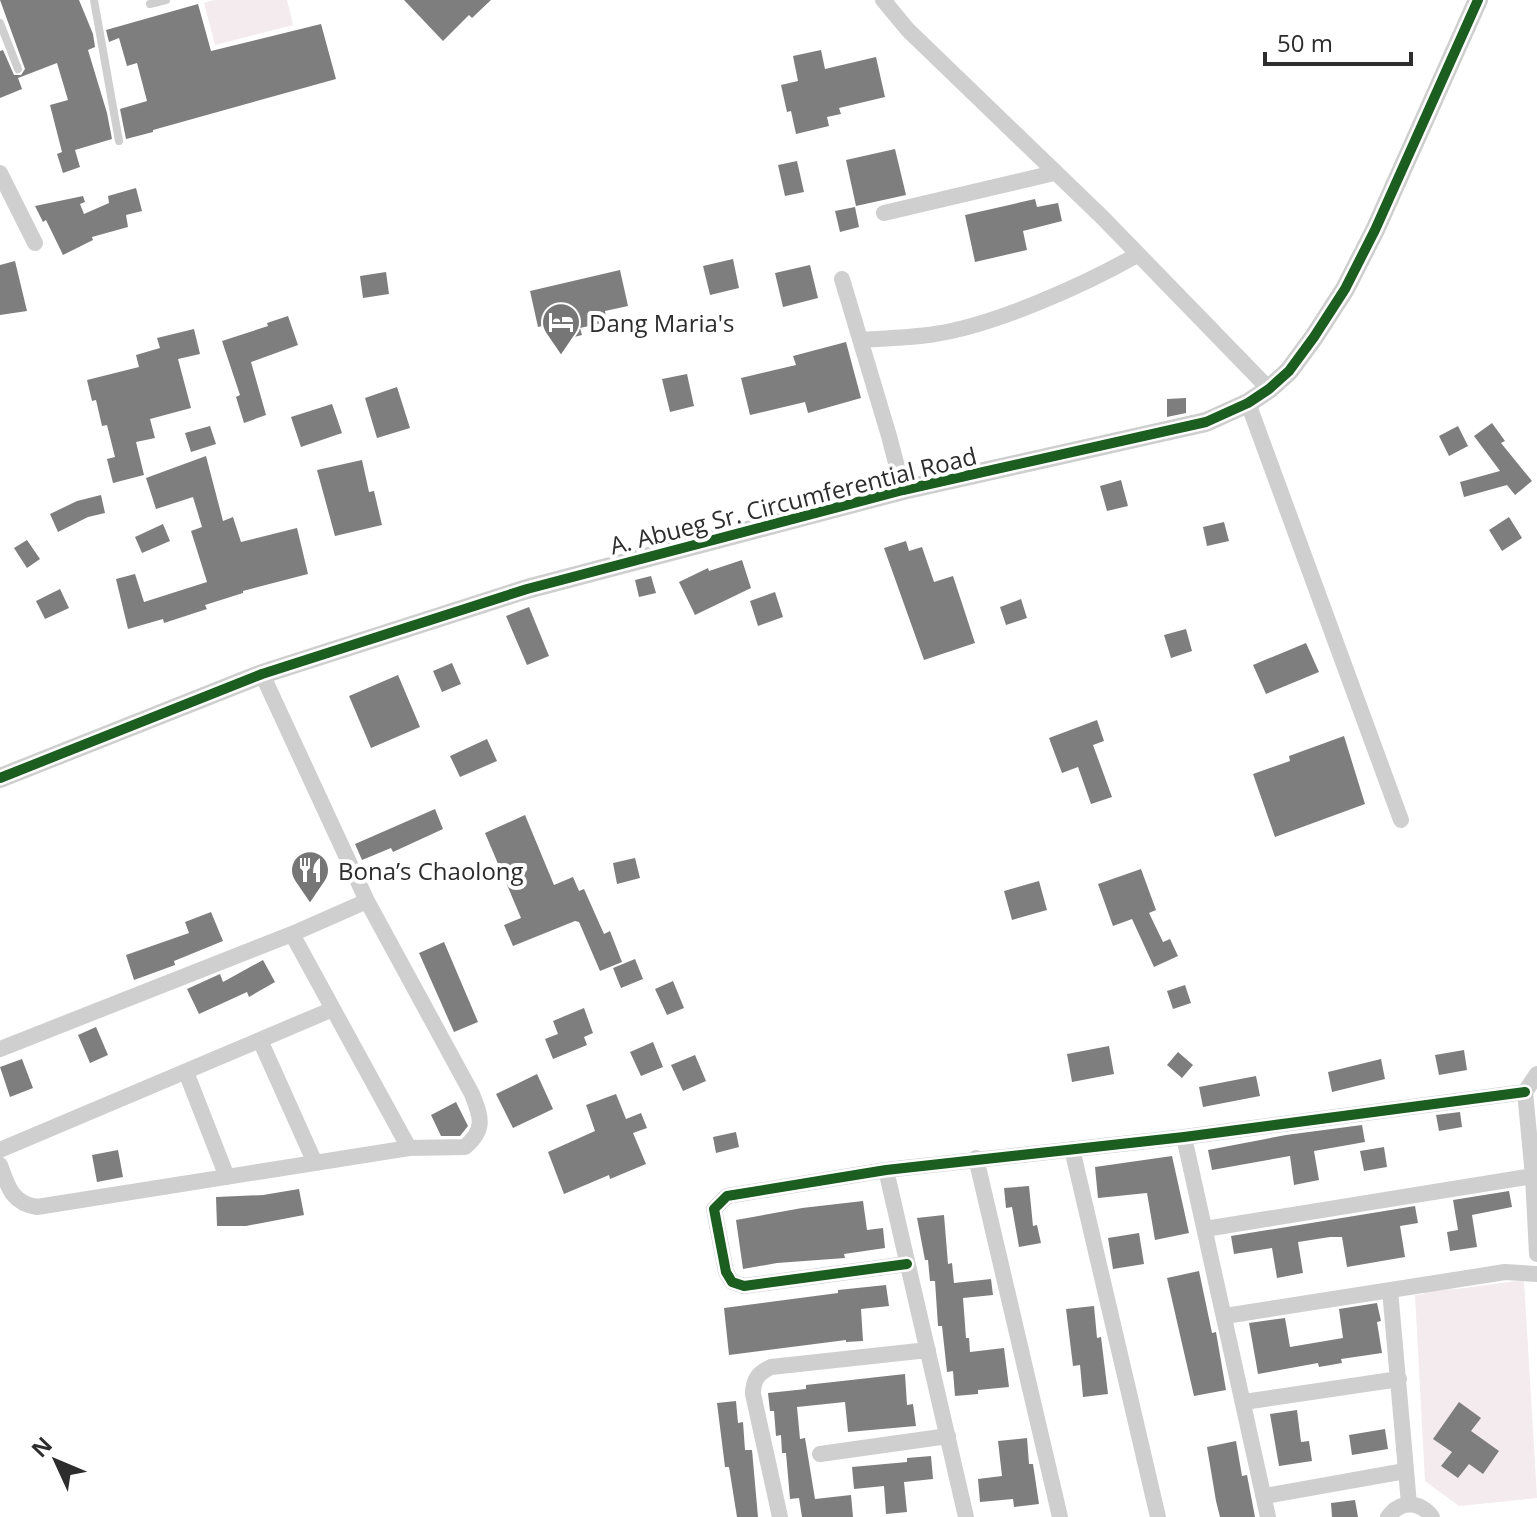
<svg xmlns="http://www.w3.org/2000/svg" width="1537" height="1517" font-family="'Open Sans',sans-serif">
	<rect width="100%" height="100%" fill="#fff"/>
	<path fill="#f3ebee" d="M214,0H287L293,25L215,45L204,3Z
		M1524,1280L1537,1498L1459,1506L1425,1481L1415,1295L1424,1294L1425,1290L1457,1289Z"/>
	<path fill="#7e7e7e" d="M0,0H79L93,34L95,47L88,50L107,113L112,139L75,150L80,167L63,173L57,154L62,152L50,105L68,100L57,63L18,78L22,89L0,98V51L3,50L14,75H21L25,69Z
		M404,0H491L472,18L469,15L443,41Z
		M198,4L211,51L321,24L336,79L153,130V132L126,139L120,109L147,101L137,63L127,66L119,38L109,42L106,30Z
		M821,50L825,69L876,57L885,97L839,108L841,114L827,117L829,126L796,134L791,111L787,112L781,85L798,81L793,56Z
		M895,149L906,195L856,206L846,160Z
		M797,161L804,192L785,196L778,165Z
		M136,188L142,211L126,215L128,227L92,237L93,240L63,255L46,220L43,222L35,206L83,196L85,202L80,204L84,214L109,203L108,196Z
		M1035,199L1037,207L1058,203L1062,221L1023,231L1027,250L975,262L965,215Z
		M855,207L859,227L840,232L835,211Z
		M733,259L739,288L710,295L703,266Z
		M15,261L27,311L0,315V265Z
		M810,265L818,298L783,307L775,273Z
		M620,270L628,306L605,311L607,322L580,328L582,335L559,341L555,323L538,327L530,291Z
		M386,272L389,294L363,298L360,276Z
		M288,316L298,345L251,362L266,415L244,423L236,397L240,395L222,341L268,326L267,323Z
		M194,329L200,354L178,359L191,408L150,419L155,438L136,442L144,475L113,483L107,459L115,457L107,425L102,426L96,400L92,401L87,380L139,367L136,355L160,348L157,338Z
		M846,342L861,398L808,413L805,402L750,415L741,378L796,365L793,356Z
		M687,374L694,406L670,412L662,379Z
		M397,387L410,428L377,438L365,398Z
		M1186,398V413L1167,417V399Z
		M332,404L342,433L301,447L291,417Z
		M1492,423L1505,441L1501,443L1532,481L1515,495L1507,485L1464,497L1460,482L1500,471L1474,436Z
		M210,426L216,444L191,452L185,433Z
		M1458,426L1468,446L1449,456L1439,436Z
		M206,456L223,521L233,517L241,542L297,528L308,574L243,591V593L205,605L207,609L164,623L163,619L128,629L116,579L135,574L144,602L207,582L191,531L202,527L193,497L156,509L146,478Z
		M362,460L369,492L374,491L382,525L335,536L317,470Z
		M1121,480L1128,506L1107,511L1100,486Z
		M101,495L105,513L88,517L58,532L50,514L77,501Z
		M1509,517L1522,538L1502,551L1489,530Z
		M1224,522L1229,541L1207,546L1203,527Z
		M163,524L170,541L142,553L135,537Z
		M27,540L40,559L27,568L14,548Z
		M906,541L909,551L922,547L934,582L953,576L975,643L924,660L884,548Z
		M742,560L751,588L695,615L679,582L708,568L709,571Z
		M651,576L656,593L639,597L635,580Z
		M60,589L69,608L45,619L36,601Z
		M775,592L783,617L758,626L750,601Z
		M1021,599L1027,618L1006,625L1000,607Z
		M529,607L549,656L527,665L506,616Z
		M1186,629L1192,651L1171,658L1164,635Z
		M1306,643L1319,672L1266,694L1253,665Z
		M452,663L461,684L442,692L433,671Z
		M398,675L420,727L371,748L349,696Z
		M1097,720L1104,741L1093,745L1112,797L1091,804L1078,767L1062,773L1049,738Z
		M1344,736L1365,804L1275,837L1253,774L1290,761L1289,756Z
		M487,739L497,761L460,777L450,756Z
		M435,809L443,829L393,852L391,848L362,860L355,844Z
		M525,815L554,885L573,877L579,891L584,889L604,934L610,931L622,962L600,971L579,922L575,921L513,946L504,925L521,918L485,833Z
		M635,858L640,878L617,884L613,863Z
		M1141,869L1156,910L1149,913L1163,942L1170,939L1178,956L1154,967L1132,919L1113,926L1098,884Z
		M1039,881L1047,910L1012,920L1004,891Z
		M211,912L223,941L174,961L175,965L134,980L126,955L189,933L185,922Z
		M444,942L478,1022L454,1032L419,953Z
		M635,959L643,979L621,988L613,968Z
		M263,960L275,982L249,997L247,992L199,1014L187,989L220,974L223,982Z
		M673,981L684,1008L667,1015L655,989Z
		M1185,985L1191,1003L1173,1009L1167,991Z
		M584,1008L593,1033L584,1037L587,1045L553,1059L545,1039L558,1034L553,1021Z
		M96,1027L108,1055L90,1063L78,1035Z
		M653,1042L663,1067L641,1076L630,1052Z
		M1109,1046L1114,1074L1072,1082L1067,1054Z
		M1464,1050L1467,1070L1439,1075L1435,1055Z
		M1178,1052L1193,1065L1182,1078L1167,1065Z
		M695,1055L706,1081L683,1091L671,1065Z
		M22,1059L33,1088L10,1097L0,1067Z
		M1381,1059L1385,1079L1332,1092L1328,1072Z
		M537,1074L553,1109L513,1128L496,1094Z
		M1256,1076L1260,1096L1203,1107L1199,1087Z
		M616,1094L626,1119L641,1113L647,1128L633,1133L646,1164L610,1179L609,1175L564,1194L548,1152L595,1131L586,1105Z
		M456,1102L468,1126L460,1136H441L431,1115Z
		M1460,1112L1462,1127L1439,1131L1436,1115Z
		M1362,1125L1365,1142L1314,1151L1319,1180L1294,1185L1290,1156L1212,1170L1208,1150L1286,1135Z
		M736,1132L739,1147L716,1153L713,1137Z
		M1384,1147L1387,1167L1364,1171L1360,1151Z
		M118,1150L123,1177L97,1182L92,1155Z
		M1172,1156L1189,1233L1155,1240L1147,1193L1098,1198L1095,1167Z
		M1029,1186L1033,1226L1037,1225L1041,1243L1019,1247L1012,1207L1006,1208L1004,1188Z
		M299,1189L304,1215L246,1226H217L216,1197L263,1195Z
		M1509,1191L1512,1207L1472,1215L1477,1247L1450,1251L1447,1232L1458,1230L1453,1200Z
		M863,1201L867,1230L883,1228L885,1248L844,1254L845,1258L777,1263L743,1269L736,1220L802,1208Z
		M1415,1206L1418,1223L1400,1226L1405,1257L1347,1267L1342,1237H1330L1298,1242L1303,1273L1277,1278L1272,1248L1234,1254L1231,1236Z
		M944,1215L948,1264L952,1263L954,1283L991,1279L993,1295L963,1298L966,1338H969L970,1352L1004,1348L1009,1387L978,1390V1394L955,1396L953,1371L947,1372L942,1326H938L935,1281H930L928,1260H925L917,1218Z
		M1139,1233L1144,1264L1113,1269L1108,1238Z
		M1199,1271L1212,1333L1216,1332L1226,1390L1194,1396L1167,1278Z
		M886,1285L889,1306L861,1309L863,1341L846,1342V1340L729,1355L724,1308L838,1293V1290Z
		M1377,1303L1381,1321L1377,1322L1382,1353L1341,1359L1342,1363L1319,1367L1318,1363L1258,1374L1249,1323L1285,1318L1290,1347L1343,1338L1339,1309Z
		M1094,1306L1097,1338L1101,1337L1108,1394L1083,1397L1080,1365L1073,1366L1066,1309Z
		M905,1374L907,1405L913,1404L916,1426L848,1432L845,1402L797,1407L800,1439L805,1438L815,1499L851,1495L853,1517H802L799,1498L790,1499L786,1453H782L781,1435L776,1436L774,1411H770L768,1393L806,1389V1385Z
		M736,1401L738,1423L743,1422L745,1450H752L758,1517H737L729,1467H725L717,1403Z
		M1459,1402L1481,1418L1471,1431L1499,1451L1483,1474L1469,1464L1458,1478L1441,1466L1452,1452L1433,1439Z
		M1297,1410L1301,1442L1309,1441L1312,1461L1279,1466L1270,1414Z
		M1385,1429L1388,1449L1352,1455L1349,1435Z
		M1027,1438L1029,1464H1033L1039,1504L1014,1507L1013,1499L980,1502L978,1479L1002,1476L998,1441Z
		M1236,1441L1242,1476L1247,1475L1255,1517H1220L1216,1501L1207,1447Z
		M931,1456L933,1479L904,1482L907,1512L886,1514L884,1486L854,1489L852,1467L907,1462V1458Z
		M1355,1500L1358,1517H1332L1331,1503Z"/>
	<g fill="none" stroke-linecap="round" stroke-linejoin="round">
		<path stroke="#cfcfcf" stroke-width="8" d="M94,0L119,141
			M150,4L166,0
			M0,23L18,69"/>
		<path stroke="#cfcfcf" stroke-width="16" d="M883,0L908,30L1103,218L1269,389
			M0,173L35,243
			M884,213L1054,173
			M842,279L889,436L903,490
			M861,340C885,338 911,338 935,334C995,325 1084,285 1137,255
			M1248,403L1401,820
			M292,934L409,1148
			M260,1040L315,1163
			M0,1049L292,934L367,901
			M186,1072L227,1177
			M1537,1074L1525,1092L1533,1176L1537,1254
			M1184,1137L1268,1517
			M1072,1149L1158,1517
			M0,1150L333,1009
			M976,1158L1060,1517
			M0,1165C8,1187 12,1203 37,1207L409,1148L465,1147C486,1129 481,1117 472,1094L367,901L262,674
			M886,1170L966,1517
			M1205,1229L1533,1176
			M907,1264L744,1286L732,1282L726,1272L714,1209L727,1196L886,1170L1184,1137L1525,1092
			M1390,1290L1409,1504
			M1225,1316L1505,1272L1537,1274
			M1244,1402L1399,1379
			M820,1454L948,1436
			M1265,1496L1405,1471
			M780,1517L753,1394C753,1380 758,1373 771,1367L928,1350
			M1388,1517C1401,1500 1420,1501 1432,1517"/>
		<path stroke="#cfcfcf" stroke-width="20" d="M0,778L262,674L527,589L903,490L1206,422L1248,403L1269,389L1289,371L1314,337L1345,289L1375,230L1478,0"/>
		<defs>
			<path id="cycleway" d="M0,778L262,674L527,589L903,490L1206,422L1248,403L1269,389L1289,371L1314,337L1345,289L1375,230L1478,0
				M907,1264L744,1286L732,1282L726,1272L714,1209L727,1196L886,1170L1184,1137L1525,1092"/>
		</defs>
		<use href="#cycleway" stroke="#fff" stroke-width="15"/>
		<use href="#cycleway" stroke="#1b5e20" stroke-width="10"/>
	</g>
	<defs>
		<symbol id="hotel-pin" viewBox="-11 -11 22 30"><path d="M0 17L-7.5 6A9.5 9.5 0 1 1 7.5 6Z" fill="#767676" stroke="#fff"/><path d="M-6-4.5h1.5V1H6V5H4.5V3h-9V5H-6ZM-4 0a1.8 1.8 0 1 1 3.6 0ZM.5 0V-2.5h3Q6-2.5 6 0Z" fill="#fff"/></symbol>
		<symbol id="restaurant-pin" viewBox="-11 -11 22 30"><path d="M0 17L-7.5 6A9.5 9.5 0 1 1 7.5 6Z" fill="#767676" stroke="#fff"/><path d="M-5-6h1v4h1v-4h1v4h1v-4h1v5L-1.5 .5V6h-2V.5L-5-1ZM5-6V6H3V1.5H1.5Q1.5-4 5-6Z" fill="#fff"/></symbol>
	</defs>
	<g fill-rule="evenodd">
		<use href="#hotel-pin" x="539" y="300" width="44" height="60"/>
		<use href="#restaurant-pin" x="288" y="848" width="44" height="60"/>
	</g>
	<g text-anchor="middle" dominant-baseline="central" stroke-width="8" stroke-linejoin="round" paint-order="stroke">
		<g font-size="24" fill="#2d2d2d" stroke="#fff" text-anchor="start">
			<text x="589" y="322">Dang Maria's</text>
			<text x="338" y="870">Bona’s Chaolong</text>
		</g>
		<g font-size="24" fill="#2d2d2d" stroke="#fff">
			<text transform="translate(793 500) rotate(-14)">A. Abueg Sr. Circumferential Road</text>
		</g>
	</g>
	<g transform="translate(56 1461) rotate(314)" stroke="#ffffff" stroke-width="6" paint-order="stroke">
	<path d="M0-6L14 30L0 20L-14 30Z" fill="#2d2d2d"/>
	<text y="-12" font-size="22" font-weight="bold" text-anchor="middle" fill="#2d2d2d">N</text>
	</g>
	<path d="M1265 52v12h146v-12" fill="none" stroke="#2d2d2d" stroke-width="4"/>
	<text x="1277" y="52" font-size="24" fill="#2d2d2d" stroke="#ffffff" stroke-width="6" paint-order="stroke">50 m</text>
</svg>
